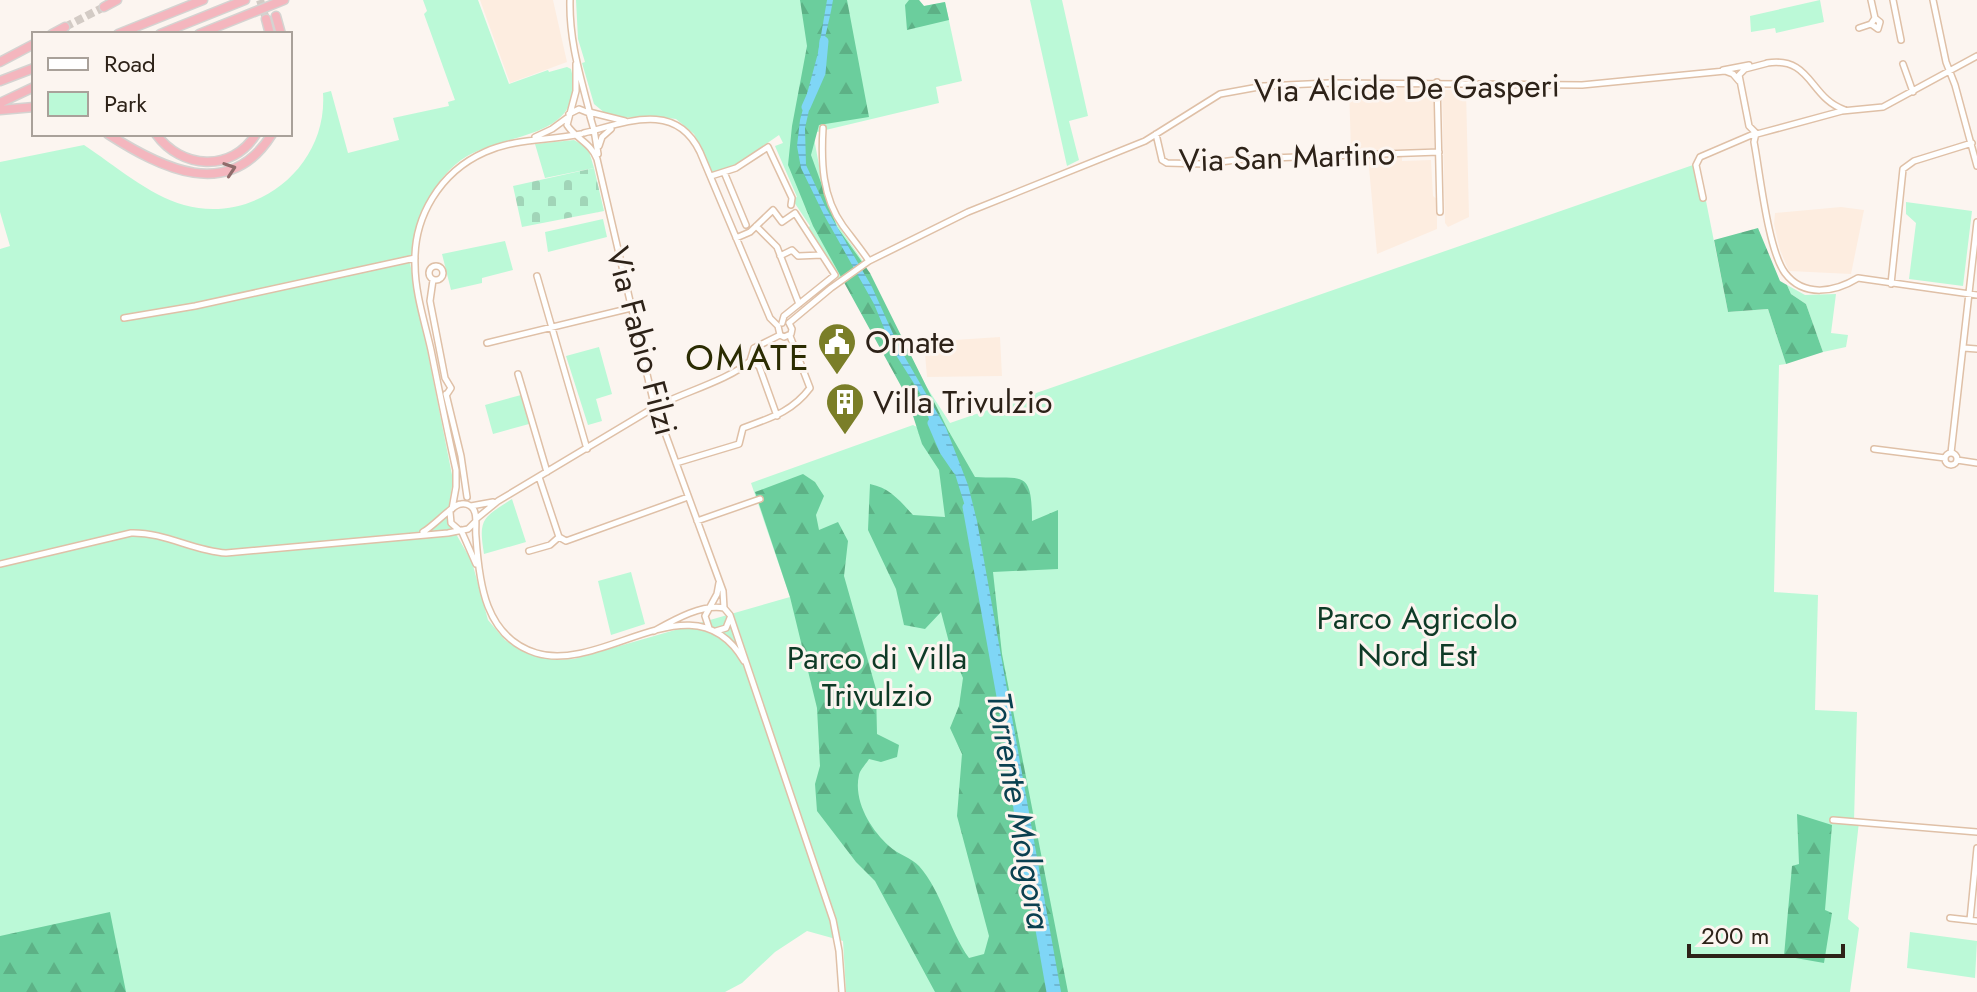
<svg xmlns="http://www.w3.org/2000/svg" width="1977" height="992" font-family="Jost,sans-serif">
	<defs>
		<pattern id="forest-firs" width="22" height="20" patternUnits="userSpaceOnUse" patternTransform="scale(2)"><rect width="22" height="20" fill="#6bce9d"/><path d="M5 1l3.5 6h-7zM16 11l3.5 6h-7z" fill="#5db186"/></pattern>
		<pattern id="cemetery-stones" width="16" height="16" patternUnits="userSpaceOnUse" patternTransform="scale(2)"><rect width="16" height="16" fill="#bbf9d7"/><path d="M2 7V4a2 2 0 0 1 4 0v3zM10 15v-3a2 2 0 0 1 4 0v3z" fill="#a1d5b8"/></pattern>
		<pattern id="water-rules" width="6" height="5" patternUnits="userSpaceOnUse" patternTransform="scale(2)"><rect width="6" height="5" fill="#7fd6f6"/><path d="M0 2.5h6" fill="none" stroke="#6eb7d2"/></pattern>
	</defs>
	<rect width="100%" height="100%" fill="#fcf5f0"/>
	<path fill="#fdede0" d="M480,0H553L567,62L510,83Z
		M1349,87H1368L1369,92H1395L1397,88L1434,89V148L1351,151Z
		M1442,90H1466L1469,217L1448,227L1445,223Z
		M1368,157H1402V161L1431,160L1433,196L1437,199V229L1377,254Z
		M1841,207L1864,210L1851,274L1789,271L1780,250L1774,224L1775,213Z
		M1000,337L1002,376L927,377L924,342Z"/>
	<path fill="#bbf9d7" d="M423,0H478L509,84L548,70L549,72L567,67L571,69C588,142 500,131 461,160C428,185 416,224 410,263L453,480L447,518L472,562L488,620L505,640L522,651L556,660L574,659L790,597L751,483L913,425L919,428L928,424L853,277L841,283L806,230L810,226L792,199L797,197L775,146L783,143L779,135L733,167L712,172L694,134L676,119L652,116L620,118L606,114L594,104L582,63L585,62L578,39L576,0H919L924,6L945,2L962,81L936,87L939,103L813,133L824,192L837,224L862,260L926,386L950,423L1693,165L1702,201H1706L1728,312L1768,309L1786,364L1779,365L1774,592L1818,595L1815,710L1857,712L1854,821L1859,822L1848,919L1859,928L1850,992H846L843,941L807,931L775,952L742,983L725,992H0V249L10,246L0,212V162L84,145C113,164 150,196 184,205C254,225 328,168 323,93L331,91L348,153L399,140L393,118L449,106L448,102L455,100L424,14L427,11Z
		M1030,0H1062L1088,116L1069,121L1079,160L1067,166Z
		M1820,0L1824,22L1776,33L1775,28L1751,32L1750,16Z
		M574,140L588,148L594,168L545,178L535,144Z
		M1906,202L1972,211L1963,286L1909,279L1916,223L1906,214Z
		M603,219L607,237L548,252L545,232Z
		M505,241L513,270L482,278V283L451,290L442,254Z
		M1787,285L1805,295L1836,294L1831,333L1848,335L1846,347L1823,352L1806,304L1791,294Z
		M599,347L612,394L596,399L602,421L588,425L566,356Z
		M521,395L529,424L493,434L485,405Z
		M512,499L526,542L484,554C478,518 483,518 512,499Z
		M631,572L645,624L611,635L598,581Z
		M1910,932L1977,941L1975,978L1907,968Z"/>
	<path fill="url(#forest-firs)" d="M800,0H847L869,117L819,125L811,155L837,227L870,273L948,430L975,477C1022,480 1032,467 1032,521L1058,510V569L993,572L1002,654L1068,992H935L875,881L856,862L817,811L815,784L820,766L817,708L790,597L755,492L803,474L815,482L824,496L816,515L819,530L838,522L848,541L844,576L876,689L877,734L899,745L897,757L881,762L869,759C866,764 860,770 859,775C853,801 871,830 889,846C897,854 912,858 919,866C942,892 949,930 969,958L984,954L989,936L957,816L962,754L950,728L959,706L963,678L951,650L941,612L925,629L904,625L896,589L868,530L870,484C890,488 900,501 913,515L945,517L939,470L922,444L907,397L813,226L788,165L792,126L807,46Z
		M909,0H919L924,6L945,2L949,20L907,30L905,5Z
		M1758,228L1780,281L1787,285L1791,294L1806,304L1823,352L1786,364L1768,309L1728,312L1714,240Z
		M1797,814L1832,825L1825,910L1832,913L1824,963L1784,956L1792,866L1799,864Z
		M110,912L126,992H0V936Z"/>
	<path fill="url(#cemetery-stones)" d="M594,168L604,211L522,227L513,186Z"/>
	<path fill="url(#water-rules)" d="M827,0H833L831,11L805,128L806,165L826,208L872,287L899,347L946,428L968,485L977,521L1061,992H1053L970,522L950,458L931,425L920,393L894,352L874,304L824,215L801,168L797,146L800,120L818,53Z"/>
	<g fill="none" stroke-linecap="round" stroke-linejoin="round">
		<path stroke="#7fd6f6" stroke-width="9" d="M806,107L821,73L824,41
			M932,423L944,451L957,470
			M967,507L1011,752L1025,866L1036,907L1051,992"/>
		<path stroke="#d3cbc5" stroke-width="8" stroke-dasharray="8 4" stroke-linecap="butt" d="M260,0L266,19
			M65,27L104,7"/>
		<defs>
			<path id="minor" d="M570,0C569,42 581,78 591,118
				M1871,0L1875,18L1880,22L1878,29L1871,24L1875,18
				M1893,0L1901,40
				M1933,0L1946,62L1955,85L1977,166
				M1859,28L1871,24
				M1767,63C1812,56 1809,98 1845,110
				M1768,63L1745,69L1739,75L1749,126L1757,134L1842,111L1883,107L1977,56
				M576,64V91L567,125C576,139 591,143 597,159L653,400L723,591L724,608
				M1903,64L1913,92
				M1723,70L1749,65
				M1437,82L1440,212
				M589,112L625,121
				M569,114L579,109L589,113L594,130L598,154
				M823,128C821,162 822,197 843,226C852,238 861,249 869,261
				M584,133C627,122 676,101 700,152L770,318L778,326L780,335L784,337L791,334L792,329L789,323
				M1156,134L1162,160L1167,163L1204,164L1244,159L1439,152
				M535,137L552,129L567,118
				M599,146L602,137L611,129
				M724,172L746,225
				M711,176L736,168L768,147L792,198L791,205
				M1703,198L1696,165L1700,157L1756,133L1754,142C1760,173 1768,250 1785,273C1804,298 1835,292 1858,278L1977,295
				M756,226L777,247L799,304
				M736,238L750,232L773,210L782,222L795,213L835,275L784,316L782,323
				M780,256L792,250L798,256L822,255
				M429 273a7 7 0 1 1 14 0a7 7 0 1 1-14 0Z
				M537,276L587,449
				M433,280L430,301L445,378L451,388L447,394
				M1891,284L1903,169L1914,161L1972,143
				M124,318L195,306L415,258
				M789,323L831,288L869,261L968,212L1145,141L1220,94L1264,86L1329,83L1582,85L1725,71L1733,74L1739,81
				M487,343L631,308
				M1964,348L1977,349
				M750,361L759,366L777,416
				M750,361L754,348L780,335
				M518,374L547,472
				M446,394L461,456L467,497
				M1874,449L1945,458
				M1945 459a6 6 0 1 1 12 0a6 6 0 1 1-12 0Z
				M1951,453L1977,222
				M1957,460L1977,463
				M676,463L739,444L743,428C770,418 792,412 810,388L790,336
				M539,477L559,537L566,541L688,497
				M471,506L493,502
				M452,509L456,487V470C447,430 439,390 431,350C425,323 415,293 415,265C413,217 440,172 485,152C516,138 548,141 581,134
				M450,512L451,523L459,530
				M476,519L498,501L655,407C682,393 731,379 750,361
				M697,521L760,499
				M461,530L476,564
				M423,532C434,526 453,504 461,504C468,503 474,507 475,513C477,520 475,530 476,537C479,583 485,637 536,653C604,674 694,575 744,661
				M529,551L550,545L559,537
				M0,564L131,533C165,532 193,551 226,553L448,533L468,529L475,522
				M709,628L705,616L717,594L719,583
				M654,631C672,621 703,603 724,608L730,615L833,920L839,951L842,992
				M716,631L726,628L730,618
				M1833,820L1977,832
				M1950,918L1977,921
				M1970,920L1977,848"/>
			<path id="highway" d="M104,7L117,0
				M276,16L281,34
				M266,19L270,34
				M52,34L65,27
				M118,34L203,0
				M160,34L245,0
				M199,34L284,0
				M0,62L34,44
				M0,81L34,68
				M0,103L34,87
				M0,110L34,107
				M108,134C161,168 229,203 272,134
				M156,134C181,169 232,173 256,134"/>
		</defs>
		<use href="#minor" stroke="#dfc0a7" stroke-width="8"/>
		<use href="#highway" stroke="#d5d3d1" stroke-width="11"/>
		<use href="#minor" stroke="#fff" stroke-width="5"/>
		<use href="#highway" stroke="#f4b6be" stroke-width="8"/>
	</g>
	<defs><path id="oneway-chevron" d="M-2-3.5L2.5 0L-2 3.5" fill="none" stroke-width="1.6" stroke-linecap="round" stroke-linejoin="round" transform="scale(2)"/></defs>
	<use stroke="#906c6b" href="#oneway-chevron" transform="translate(230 169) rotate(-19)"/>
	<defs>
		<symbol id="civic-pin" viewBox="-11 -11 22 30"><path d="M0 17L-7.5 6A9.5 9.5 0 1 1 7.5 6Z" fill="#7a7e28" stroke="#fcf5f0"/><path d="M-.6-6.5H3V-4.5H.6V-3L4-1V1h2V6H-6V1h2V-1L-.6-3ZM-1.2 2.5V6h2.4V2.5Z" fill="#fff"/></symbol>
		<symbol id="building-pin" viewBox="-11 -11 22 30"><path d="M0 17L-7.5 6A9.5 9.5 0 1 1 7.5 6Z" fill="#7a7e28" stroke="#fcf5f0"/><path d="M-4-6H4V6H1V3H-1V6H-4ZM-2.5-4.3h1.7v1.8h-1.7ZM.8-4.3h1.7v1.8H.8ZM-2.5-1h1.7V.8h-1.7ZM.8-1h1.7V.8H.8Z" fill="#fff"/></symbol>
	</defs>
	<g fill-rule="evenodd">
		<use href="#civic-pin" x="815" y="320" width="44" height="60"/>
		<use href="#building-pin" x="823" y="380" width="44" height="60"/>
	</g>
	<g text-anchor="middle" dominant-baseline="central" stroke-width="6" stroke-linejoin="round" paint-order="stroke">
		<g font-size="32" fill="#2d2218" stroke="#fcf5f0">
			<text transform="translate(1407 88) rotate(-1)">Via Alcide De Gasperi</text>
			<text transform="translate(1287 157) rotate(-2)">Via San Martino</text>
			<text transform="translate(642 341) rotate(75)">Via Fabio Filzi</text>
		</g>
		<g font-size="32" fill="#2d2218" stroke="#fcf5f0" text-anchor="start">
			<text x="865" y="342">Omate</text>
			<text x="873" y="402">Villa Trivulzio</text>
		</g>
		<g font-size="32" fill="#0e3a26" stroke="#fcf5f0">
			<text x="1417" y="618">Parco Agricolo<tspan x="1417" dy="37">Nord Est</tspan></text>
			<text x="877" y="658">Parco di Villa<tspan x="877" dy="37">Trivulzio</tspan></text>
		</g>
		<g font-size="34" font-style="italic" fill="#0a4050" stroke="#fcf5f0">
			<text transform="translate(1019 811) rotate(80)">Torrente Molgora</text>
		</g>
		<g font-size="36" letter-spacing="2" fill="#2b2c02" stroke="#fcf5f0">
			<text x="748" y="357">OMATE</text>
		</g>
	</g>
	<rect x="32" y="32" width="260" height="104" fill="#fcf5f0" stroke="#a9a19a" stroke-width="2"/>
	<rect x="48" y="58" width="40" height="12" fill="#ffffff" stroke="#a9a19a" stroke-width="2"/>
	<text x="104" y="72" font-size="24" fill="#2d2218">Road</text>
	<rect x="48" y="92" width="40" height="24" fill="#bbf9d7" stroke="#a9a19a" stroke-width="2"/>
	<text x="104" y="112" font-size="24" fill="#2d2218">Park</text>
	<path d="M1689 944v12h154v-12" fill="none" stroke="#2d2218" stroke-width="4"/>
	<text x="1701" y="944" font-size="24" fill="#2d2218" stroke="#fcf5f0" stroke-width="6" paint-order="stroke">200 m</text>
</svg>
